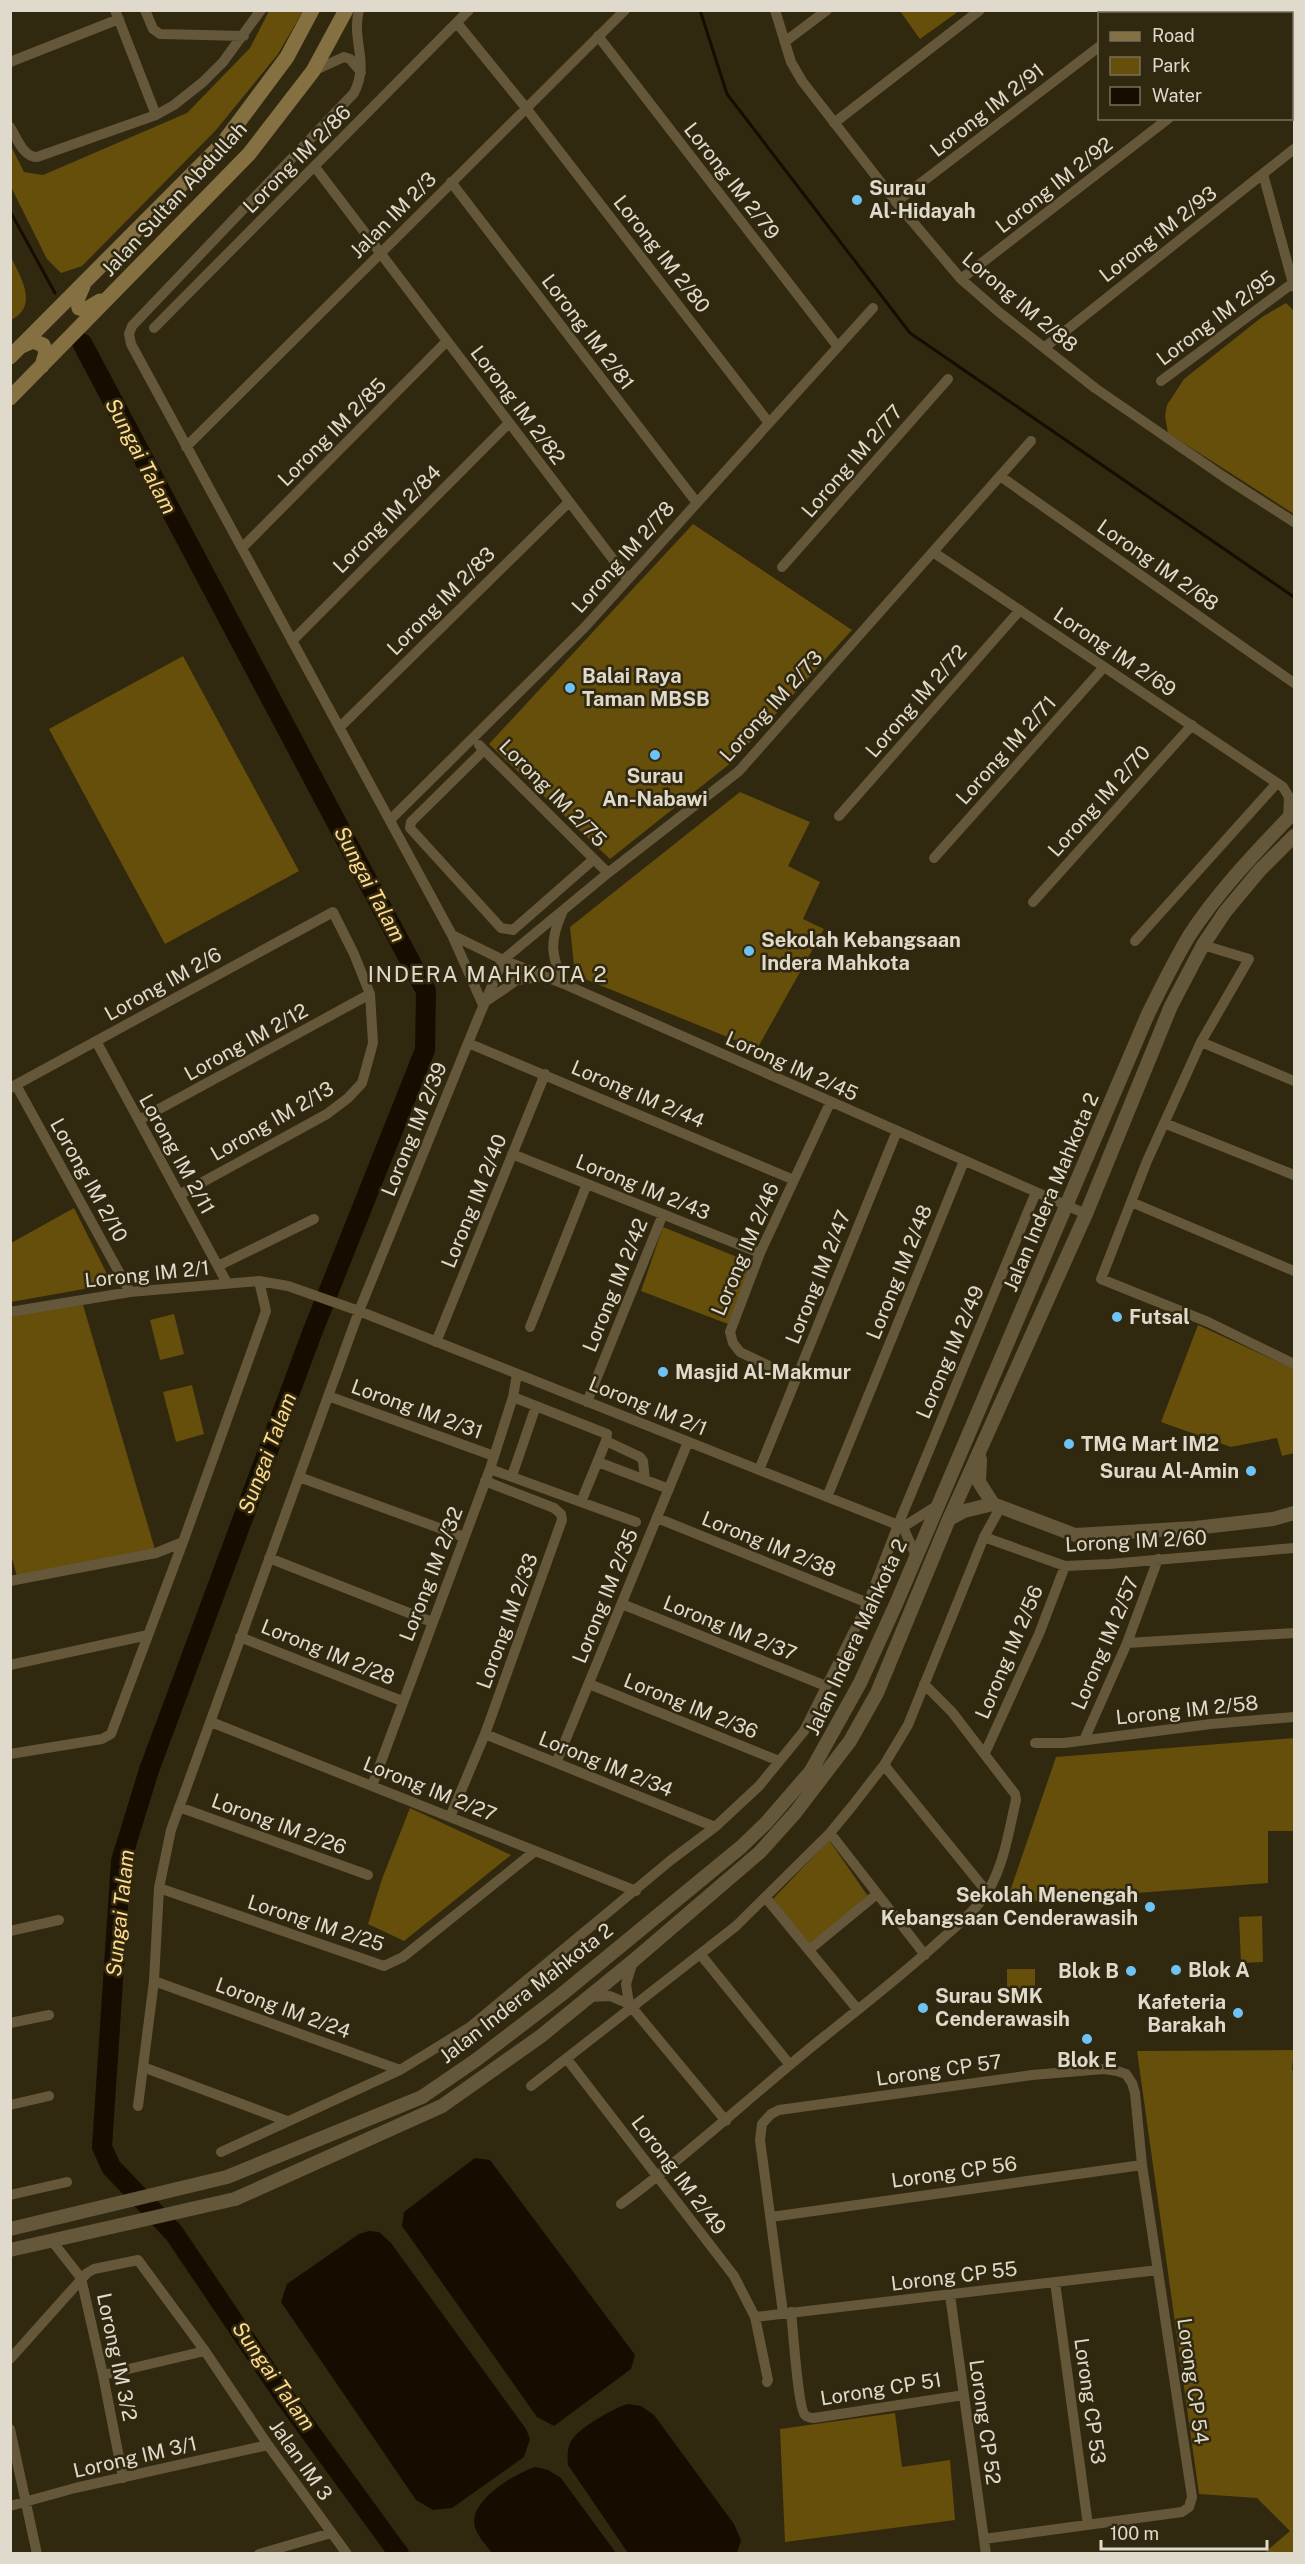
<svg xmlns="http://www.w3.org/2000/svg" width="1305" height="2564" font-family="'Public Sans',sans-serif">
	<rect width="100%" height="100%" fill="#312810"/>
	<path fill="#664e0b" d="M269,11H303L278,54L216,130L82,266L61,273L47,259L11,187V146L24,172L43,175L187,113L250,48Z
		M900,11H959L920,39Z
		M11,257C21,278 39,306 11,320Z
		M1286,303L1294,311V514L1168,433L1165,416L1167,405L1184,379L1262,317Z
		M693,524L852,630L732,762L610,859L489,744Z
		M183,656L299,871L165,944L49,729Z
		M740,792L810,822L788,866L820,882L803,919L824,929L757,1049L575,975L570,927Z
		M74,1208L112,1284L11,1302V1243Z
		M663,1227L752,1263L728,1324L641,1291Z
		M83,1305L156,1553L18,1580L10,1551V1312Z
		M174,1314L184,1354L160,1360L150,1320Z
		M1198,1325L1294,1369V1453L1282,1456L1277,1438L1231,1447L1161,1422Z
		M192,1385L204,1434L176,1442L163,1392Z
		M1294,1738V1831H1268V1883L1006,1903L1056,1757Z
		M410,1808L511,1855L404,1941L368,1924L382,1879Z
		M829,1840L872,1902L813,1950L772,1900Z
		M1262,1916L1263,1962L1241,1963L1239,1917Z
		M1007,1969H1035V1989L1007,1988Z
		M1294,2050L1292,2070L1294,2071V2553H1264L1290,2531L1257,2498L1199,2494L1137,2051Z
		M895,2413L902,2467L950,2460L955,2520L785,2542L780,2429Z"/>
	<path fill="#160d00" d="M475,2158L490,2160L635,2355L631,2369L554,2426L537,2417L402,2226L404,2212Z
		M369,2231L379,2232L391,2243L526,2429L530,2439L524,2457L452,2508L433,2510L416,2500L281,2302L287,2284L359,2234Z
		M628,2404L641,2406L654,2415L734,2524L741,2540L737,2553H628L568,2465C567,2455 567,2445 574,2437C583,2426 614,2408 628,2404Z
		M535,2467L548,2470L561,2478L616,2553H492C487,2546 479,2538 476,2530C464,2503 514,2474 535,2467Z"/>
	<g fill="none" stroke-linecap="round" stroke-linejoin="round">
		<path stroke="#160d00" stroke-width="3" d="M700,10L727,94L910,333L1294,597
			M10,211L55,293"/>
		<path stroke="#160d00" stroke-width="20" d="M82,343L426,991L425,1050L312,1333L149,1770L121,1861L102,2147L111,2167L174,2233L284,2396L399,2554"/>
		<path stroke="#64573a" stroke-width="10" d="M115,10L156,115
			M145,10L153,29L160,34L244,36
			M359,10C351,41 370,62 354,93L132,326L129,334L131,344L452,935L483,1005
			M775,10L791,62L802,81L896,202L961,279L1000,313L1095,388L1224,477L1294,522
			M1275,10L1278,14
			M1143,14L1146,10
			M457,23L526,108L769,423
			M1292,30L1294,34
			M598,36L838,347
			M786,41L827,10
			M10,62L119,19
			M313,71L344,57L350,59L361,72
			M834,123L980,10
			M10,127C17,138 23,157 37,157L156,115L174,105L203,82L223,62L261,10
			M315,167L628,579
			M1263,174L1294,287
			M451,182L697,503
			M896,202L1100,46
			M961,279L1169,118
			M154,328L469,10
			M1044,348L1294,149
			M1161,381L1293,283
			M186,447L625,10
			M1000,476L1294,683
			M242,548L447,341
			M933,552L1283,787L1289,797L1288,819
			M782,567L948,379
			M292,641L509,423
			M340,727L569,502
			M479,745L608,873
			M484,750L411,822L410,828L501,928L513,930L594,859
			M839,816L1020,610
			M390,820L584,628L873,308
			M934,858L1104,667
			M1033,902L1192,725
			M562,913C549,942 551,956 564,984
			M452,935L503,960L564,984L1086,1214
			M1135,941L1277,783
			M1203,945L1249,959L1201,1042L1147,1161L1101,1279L1208,1322L1294,1364
			M488,1000L517,980L540,977
			M96,1041L227,1283
			M1201,1042L1294,1081
			M468,1043L794,1180
			M16,1085L130,1292
			M10,1088L333,912L354,954L370,994L373,1043L362,1083L348,1098L327,1114L179,1195
			M139,1120L370,994
			M1164,1123L1294,1175
			M512,1154L760,1253
			M1131,1202L1294,1271
			M218,1266L314,1219
			M10,1312L130,1292L259,1281L288,1286L359,1311L903,1527L916,1556
			M530,1327L587,1184
			M436,1342L545,1074
			M796,1379L740,1352L733,1343L730,1332L760,1253L830,1103
			M328,1396L494,1456
			M513,1397L607,1434L606,1441L581,1502
			M587,1402L663,1214
			M606,1441L640,1457L643,1461L645,1480
			M598,1462L669,1489
			M490,1469L636,1522
			M759,1470L897,1131
			M512,1476L536,1406
			M299,1477L464,1537
			M827,1497L964,1161
			M657,1518L868,1603
			M903,1527L938,1505
			M984,1537L1065,1566L1109,1564L1294,1548
			M183,1542L266,1311L259,1281
			M269,1558L432,1622
			M10,1581L156,1553L183,1542L111,1734L102,1739L10,1754
			M622,1604L826,1686
			M240,1637L402,1701
			M1127,1643L1294,1633
			M10,1665L148,1635
			M589,1684L779,1761
			M211,1722L636,1891
			M485,1734L715,1827
			M1084,1740L1127,1643L1158,1559
			M1035,1743H1064L1211,1724L1294,1717
			M985,1753L1039,1634L1065,1566
			M556,1763L688,1442
			M884,1765L987,1892
			M372,1786L490,1469L513,1397L517,1374
			M179,1807L368,1875
			M450,1817L485,1734L562,1520L561,1514L554,1508L485,1481
			M830,1833L925,1955
			M159,1888L384,1966L403,1957L535,1851
			M766,1898L858,2010
			M10,1931L59,1920
			M809,1950L877,1894
			M701,1955L790,2065
			M633,1961L626,1984L629,2004L726,2121
			M154,1981L400,2070
			M589,1997L610,1996L629,2004
			M10,2023L49,2015
			M567,2059L734,2276L755,2317L768,2380L767,2382
			M143,2067L287,2121
			M531,2086L736,1926L830,1833L853,1805L884,1765L908,1725L984,1537L1000,1508
			M10,2105L49,2096
			M138,2106L154,1981L159,1888L171,1830L359,1311L477,1021L503,960L608,873L739,771L1031,441
			M221,2152L400,2070L470,2027L671,1860L715,1827L759,1786L804,1731L868,1603L898,1525L1036,1192
			M10,2195L67,2182
			M621,2204C692,2152 756,2091 825,2036C865,2004 906,1972 944,1937C960,1923 976,1910 988,1891C1004,1865 1009,1830 1016,1800L1015,1794L952,1712L924,1684
			M771,2217L1142,2165
			M52,2241L81,2278L103,2375L123,2478
			M1055,2282L1088,2525
			M950,2295L986,2554
			M791,2312C793,2328 798,2408 805,2415C808,2418 811,2418 814,2418L964,2395
			M783,2313L760,2140L762,2124L771,2114L779,2110L1032,2075L1104,2069L1117,2071L1126,2074L1132,2083L1135,2093L1142,2165L1192,2497L1189,2507L1182,2512L984,2539
			M755,2317L1158,2270
			M10,2359L87,2273L94,2269L138,2260L205,2351L268,2445L347,2554
			M103,2375L205,2351
			M10,2429L37,2554
			M10,2506L75,2488L268,2445
			M259,2554L331,2533"/>
		<path stroke="#64573a" stroke-width="14" d="M980,1459L979,1482L993,1504L1075,1535L1195,1528L1273,1519L1294,1513
			M949,1519L964,1511L993,1504
			M10,2229L227,2177L422,2097L476,2060L561,1995L741,1847L766,1823L811,1771L860,1683L896,1604L1148,1014C1161,988 1174,961 1189,936C1218,891 1257,851 1294,812
			M10,2250L235,2199L442,2106L541,2036L633,1961L760,1852L795,1813L850,1741L877,1693L949,1519L1086,1214L1171,1006L1203,945L1225,912L1260,870L1294,836"/>
		<path stroke="#857041" stroke-width="15" d="M83,286L77,300L79,308L85,310L100,301
			M22,346L33,341L43,345L46,352L42,366
			M10,357L223,143L287,57L312,10
			M10,398L249,154L313,71L346,10"/>
	</g>
	<g fill="#6fc2f4" stroke="#312810" stroke-width="2">
		<circle cx="857" cy="200" r="6"/>
		<circle cx="570" cy="688" r="6"/>
		<circle cx="655" cy="755" r="6"/>
		<circle cx="749" cy="951" r="6"/>
		<circle cx="1117" cy="1317" r="6"/>
		<circle cx="663" cy="1372" r="6"/>
		<circle cx="1069" cy="1444" r="6"/>
		<circle cx="1251" cy="1471" r="6"/>
		<circle cx="1150" cy="1907" r="6"/>
		<circle cx="1176" cy="1970" r="6"/>
		<circle cx="1131" cy="1971" r="6"/>
		<circle cx="923" cy="2008" r="6"/>
		<circle cx="1238" cy="2013" r="6"/>
		<circle cx="1087" cy="2039" r="6"/>
	</g>
	<g text-anchor="middle" dominant-baseline="central" stroke-width="5" stroke-linejoin="round" paint-order="stroke">
		<g font-size="20" fill="#e0dacc" stroke="#312810">
			<text transform="translate(987 110) rotate(-38)">Lorong IM 2/91</text>
			<text transform="translate(297 159) rotate(-45)">Lorong IM 2/86</text>
			<text transform="translate(732 181) rotate(52)">Lorong IM 2/79</text>
			<text transform="translate(1054 185) rotate(-38)">Lorong IM 2/92</text>
			<text transform="translate(174 199) rotate(-47)">Jalan Sultan Abdullah</text>
			<text transform="translate(393 215) rotate(-45)">Jalan IM 2/3</text>
			<text transform="translate(1158 234) rotate(-38)">Lorong IM 2/93</text>
			<text transform="translate(662 254) rotate(52)">Lorong IM 2/80</text>
			<text transform="translate(1020 302) rotate(40)">Lorong IM 2/88</text>
			<text transform="translate(1216 318) rotate(-37)">Lorong IM 2/95</text>
			<text transform="translate(588 332) rotate(53)">Lorong IM 2/81</text>
			<text transform="translate(518 405) rotate(53)">Lorong IM 2/82</text>
			<text transform="translate(332 432) rotate(-45)">Lorong IM 2/85</text>
			<text transform="translate(852 461) rotate(-49)">Lorong IM 2/77</text>
			<text transform="translate(387 519) rotate(-45)">Lorong IM 2/84</text>
			<text transform="translate(623 557) rotate(-48)">Lorong IM 2/78</text>
			<text transform="translate(1158 565) rotate(35)">Lorong IM 2/68</text>
			<text transform="translate(441 601) rotate(-45)">Lorong IM 2/83</text>
			<text transform="translate(1115 652) rotate(34)">Lorong IM 2/69</text>
			<text transform="translate(916 701) rotate(-49)">Lorong IM 2/72</text>
			<text transform="translate(771 706) rotate(-48)">Lorong IM 2/73</text>
			<text transform="translate(1006 750) rotate(-48)">Lorong IM 2/71</text>
			<text transform="translate(553 793) rotate(45)">Lorong IM 2/75</text>
			<text transform="translate(1099 801) rotate(-48)">Lorong IM 2/70</text>
			<text transform="translate(163 984) rotate(-29)">Lorong IM 2/6</text>
			<text transform="translate(246 1042) rotate(-29)">Lorong IM 2/12</text>
			<text transform="translate(792 1066) rotate(24)">Lorong IM 2/45</text>
			<text transform="translate(638 1094) rotate(23)">Lorong IM 2/44</text>
			<text transform="translate(272 1121) rotate(-30)">Lorong IM 2/13</text>
			<text transform="translate(414 1129) rotate(-68)">Lorong IM 2/39</text>
			<text transform="translate(177 1154) rotate(61)">Lorong IM 2/11</text>
			<text transform="translate(89 1180) rotate(61)">Lorong IM 2/10</text>
			<text transform="translate(643 1187) rotate(22)">Lorong IM 2/43</text>
			<text transform="translate(1051 1192) rotate(-67)">Jalan Indera Mahkota 2</text>
			<text transform="translate(474 1201) rotate(-68)">Lorong IM 2/40</text>
			<text transform="translate(745 1249) rotate(-67)">Lorong IM 2/46</text>
			<text transform="translate(899 1272) rotate(-68)">Lorong IM 2/48</text>
			<text transform="translate(147 1274) rotate(-6)">Lorong IM 2/1</text>
			<text transform="translate(818 1277) rotate(-68)">Lorong IM 2/47</text>
			<text transform="translate(615 1285) rotate(-68)">Lorong IM 2/42</text>
			<text transform="translate(950 1352) rotate(-67)">Lorong IM 2/49</text>
			<text transform="translate(648 1406) rotate(22)">Lorong IM 2/1</text>
			<text transform="translate(417 1409) rotate(20)">Lorong IM 2/31</text>
			<text transform="translate(1136 1541) rotate(-3)">Lorong IM 2/60</text>
			<text transform="translate(769 1544) rotate(22)">Lorong IM 2/38</text>
			<text transform="translate(431 1574) rotate(-69)">Lorong IM 2/32</text>
			<text transform="translate(605 1596) rotate(-68)">Lorong IM 2/35</text>
			<text transform="translate(507 1621) rotate(-70)">Lorong IM 2/33</text>
			<text transform="translate(730 1628) rotate(22)">Lorong IM 2/37</text>
			<text transform="translate(856 1637) rotate(-65)">Jalan Indera Mahkota 2</text>
			<text transform="translate(1105 1643) rotate(-67)">Lorong IM 2/57</text>
			<text transform="translate(328 1652) rotate(22)">Lorong IM 2/28</text>
			<text transform="translate(1009 1652) rotate(-67)">Lorong IM 2/56</text>
			<text transform="translate(691 1706) rotate(22)">Lorong IM 2/36</text>
			<text transform="translate(1187 1710) rotate(-6)">Lorong IM 2/58</text>
			<text transform="translate(606 1764) rotate(22)">Lorong IM 2/34</text>
			<text transform="translate(430 1789) rotate(22)">Lorong IM 2/27</text>
			<text transform="translate(279 1824) rotate(20)">Lorong IM 2/26</text>
			<text transform="translate(316 1923) rotate(18)">Lorong IM 2/25</text>
			<text transform="translate(526 1993) rotate(-38)">Jalan Indera Mahkota 2</text>
			<text transform="translate(283 2008) rotate(20)">Lorong IM 2/24</text>
			<text transform="translate(939 2070) rotate(-8)">Lorong CP 57</text>
			<text transform="translate(954 2172) rotate(-8)">Lorong CP 56</text>
			<text transform="translate(679 2175) rotate(53)">Lorong IM 2/49</text>
			<text transform="translate(954 2276) rotate(-7)">Lorong CP 55</text>
			<text transform="translate(117 2357) rotate(78)">Lorong IM 3/2</text>
			<text transform="translate(1193 2381) rotate(82)">Lorong CP 54</text>
			<text transform="translate(881 2389) rotate(-9)">Lorong CP 51</text>
			<text transform="translate(1090 2401) rotate(82)">Lorong CP 53</text>
			<text transform="translate(985 2422) rotate(82)">Lorong CP 52</text>
			<text transform="translate(135 2457) rotate(-13)">Lorong IM 3/1</text>
			<text transform="translate(301 2460) rotate(55)">Jalan IM 3</text>
		</g>
		<g font-size="20" font-weight="bold" fill="#e0dacc" stroke="#312810" text-anchor="start">
			<text x="869" y="188">Surau<tspan x="869" dy="23">Al-Hidayah</tspan></text>
			<text x="582" y="676">Balai Raya<tspan x="582" dy="23">Taman MBSB</tspan></text>
			<text x="655" y="776" text-anchor="middle">Surau<tspan x="655" dy="23">An-Nabawi</tspan></text>
			<text x="761" y="940">Sekolah Kebangsaan<tspan x="761" dy="23">Indera Mahkota</tspan></text>
			<text x="1129" y="1317">Futsal</text>
			<text x="675" y="1372">Masjid Al-Makmur</text>
			<text x="1081" y="1444">TMG Mart IM2</text>
			<text x="1239" y="1471" text-anchor="end">Surau Al-Amin</text>
			<text x="1138" y="1895" text-anchor="end">Sekolah Menengah<tspan x="1138" dy="23">Kebangsaan Cenderawasih</tspan></text>
			<text x="1188" y="1970">Blok A</text>
			<text x="1119" y="1971" text-anchor="end">Blok B</text>
			<text x="935" y="1996">Surau SMK<tspan x="935" dy="23">Cenderawasih</tspan></text>
			<text x="1226" y="2002" text-anchor="end">Kafeteria<tspan x="1226" dy="23">Barakah</tspan></text>
			<text x="1087" y="2060" text-anchor="middle">Blok E</text>
		</g>
		<g font-size="21" font-style="italic" fill="#fedb8b" stroke="#312810">
			<text transform="translate(141 456) rotate(62)">Sungai Talam</text>
			<text transform="translate(370 884) rotate(62)">Sungai Talam</text>
			<text transform="translate(267 1453) rotate(-69)">Sungai Talam</text>
			<text transform="translate(120 1913) rotate(-84)">Sungai Talam</text>
			<text transform="translate(274 2376) rotate(55)">Sungai Talam</text>
		</g>
		<g font-size="22" letter-spacing="1.5" fill="#e0dacc" stroke="#312810">
			<text x="488" y="974">INDERA MAHKOTA 2</text>
		</g>
	</g>
	<rect width="1305" height="2564" fill="none" stroke="#e0dacc" stroke-width="24"/>
	<rect x="1098" y="12" width="195" height="108" fill="#312810" stroke="#776f5b" stroke-width="1.5"/>
	<rect x="1110" y="32" width="30" height="9" fill="#857041" stroke="#776f5b" stroke-width="1.5"/>
	<text x="1152" y="42" font-size="18" fill="#e0dacc">Road</text>
	<rect x="1110" y="57" width="30" height="18" fill="#664e0b" stroke="#776f5b" stroke-width="1.5"/>
	<text x="1152" y="72" font-size="18" fill="#e0dacc">Park</text>
	<rect x="1110" y="87" width="30" height="18" fill="#160d00" stroke="#776f5b" stroke-width="1.5"/>
	<text x="1152" y="102" font-size="18" fill="#e0dacc">Water</text>
	<path d="M1101 2540v9h166v-9" fill="none" stroke="#e0dacc" stroke-width="3"/>
	<text x="1110" y="2540" font-size="18" fill="#e0dacc" stroke="#312810" stroke-width="4.5" paint-order="stroke">100 m</text>
</svg>
